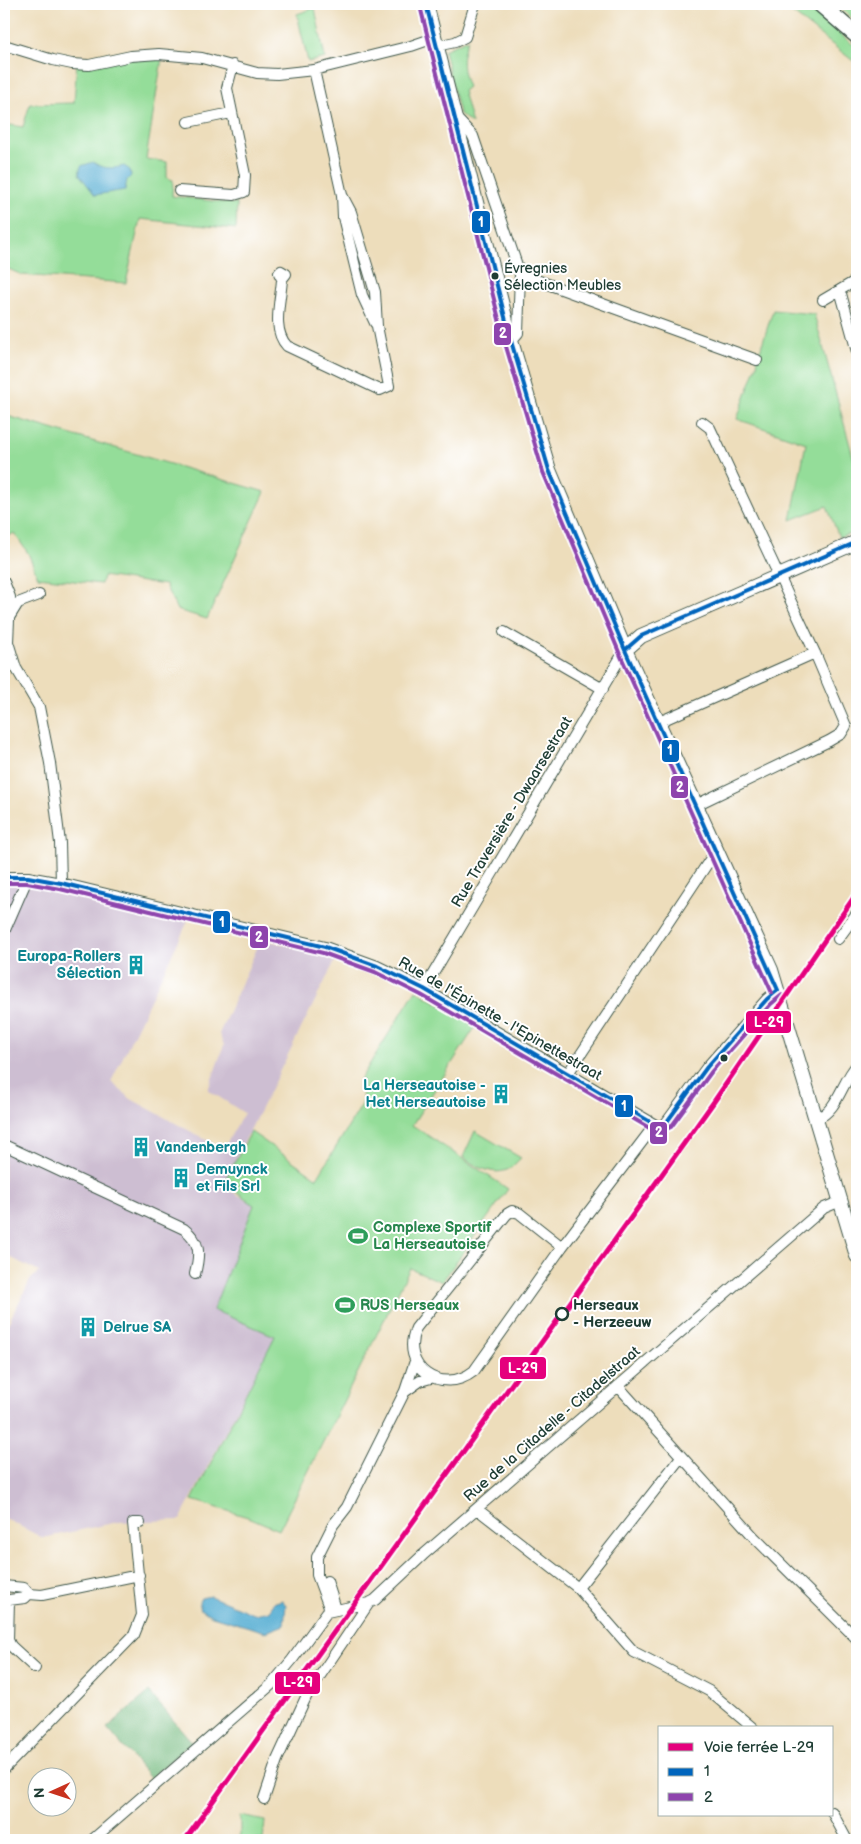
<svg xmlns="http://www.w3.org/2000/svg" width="861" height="1844" font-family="'Balsamiq Sans',sans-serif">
	<rect width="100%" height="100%" fill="#fff"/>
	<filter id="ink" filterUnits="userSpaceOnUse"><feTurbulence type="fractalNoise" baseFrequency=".02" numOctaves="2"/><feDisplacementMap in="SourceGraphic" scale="10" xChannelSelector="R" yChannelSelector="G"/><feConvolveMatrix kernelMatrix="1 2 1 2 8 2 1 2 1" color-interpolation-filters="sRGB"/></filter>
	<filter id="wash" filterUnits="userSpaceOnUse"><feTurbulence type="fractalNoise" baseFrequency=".0096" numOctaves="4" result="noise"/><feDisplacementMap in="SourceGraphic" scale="20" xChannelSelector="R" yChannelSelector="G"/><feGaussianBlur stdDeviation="1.12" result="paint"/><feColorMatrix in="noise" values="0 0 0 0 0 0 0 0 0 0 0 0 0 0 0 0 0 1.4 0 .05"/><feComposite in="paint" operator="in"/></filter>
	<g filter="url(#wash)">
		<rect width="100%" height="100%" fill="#edddbb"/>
		<path fill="#cdbed2" d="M4,880L69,891L188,921L111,1082L131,1099L223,1149L244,1113L208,1090L224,1045L219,1034L261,939L337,957L222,1186L254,1204L213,1310L275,1336L180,1520L118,1522L43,1538L4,1518V1331L31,1279L39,1272L4,1254Z"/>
		<path fill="#94dd99" stroke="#5a8d66" d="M781,4H805L857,48V64Z
			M835,4H857V22Z
			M315,8L325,58L308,62L297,14Z
			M468,39C460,56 461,70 468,87L463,91L472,124L459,113L444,50Z
			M163,52L146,159L167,162V178L173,180L172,196L237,204L236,229L140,219L126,283L22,275L4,267V124L23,127L30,104L74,103L77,61Z
			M773,310L814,314L857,471V532L839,537L827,506L791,520L806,443L737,419L757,365L758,357Z
			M4,415L265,492L207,619L177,610L165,585L103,576L101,584L38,577L28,553L14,533L4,539Z
			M416,990L476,1026L412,1125L508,1189L442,1282L410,1268L279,1530L251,1518L192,1500L275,1336L213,1310L254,1205L224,1182L251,1132L317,1178L363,1103L361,1078Z
			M475,1131L521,1158C517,1161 513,1167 509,1169C494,1177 475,1166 463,1157Z
			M240,1816L265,1821L263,1840H240Z"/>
		<path fill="#77bc81" stroke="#4b7c5a" d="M149,1692L192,1742L150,1778L107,1728Z"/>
		<path fill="#56aed3" stroke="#3a7684" d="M93,162C102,169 113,169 124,166L130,170L131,176L127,180L125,190L95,195L79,174L81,166Z
			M210,1596L254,1614L270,1611L273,1603L282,1600L286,1605L284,1625L266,1632L212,1616L201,1610L199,1601L201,1598Z"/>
	</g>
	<g filter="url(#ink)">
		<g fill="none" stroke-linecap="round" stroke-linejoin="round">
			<defs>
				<path id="minor" d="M4,45L53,60L72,64L89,65L131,56L159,54L202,58L257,73L277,74L314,70L411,46L434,38
					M436,46L455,42L465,37L475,4
					M314,70L342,195L343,217L362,295L375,323
					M455,117L473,136L520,274L518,333L511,341
					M188,122L231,113
					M179,191L234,195L244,192L245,175L227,88L233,65
					M520,274L757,360
					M282,279L286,274L281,271L279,273L282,279C281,300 271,329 287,346L380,390L389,386L377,326L375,292L351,212L342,195
					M840,290L857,352
					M823,300L857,280
					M4,582L10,597L8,642L16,668L39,707L50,763L60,843L61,883
					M10,616L18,603L39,595
					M504,632L603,689
					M659,722L815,653
					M696,805L829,741L841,734L846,726L815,653L710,428L702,422
					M4,877H28L61,883L325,947L377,966L424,989L659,1127L666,1123L707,1067L767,999L778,990
					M4,932L28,877
					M838,939L857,913
					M424,989L625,650
					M567,1075L717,849
					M816,1119C838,1111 842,1081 857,1065
					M4,1145L184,1229C201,1242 200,1254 195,1274
					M562,1247L519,1213L512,1211L507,1214L416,1328C399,1366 441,1397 474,1371L562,1247L654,1126
					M618,1386L754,1537L857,1639
					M406,1391L420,1381L431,1378
					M477,1509L578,1588L634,1652L709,1691L753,1728
					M327,1581L336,1609
					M4,1586L24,1588L29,1594L42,1595L139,1575
					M578,1588L681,1457
					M29,1594L25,1598L9,1600L8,1640L11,1646L35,1668
					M330,1610L317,1575V1557L333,1525L347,1507L405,1391L415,1361
					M4,1769L134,1635L142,1615L133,1523H140
					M264,1799L277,1760L307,1695L369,1603
					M832,1812L847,1840
					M92,1840L271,1685L292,1660L327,1612L369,1603L375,1600L423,1555L824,1208L841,1201"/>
				<path id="major" d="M426,4L511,341L549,470L625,650L771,970L857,1256
					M625,650L641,636L857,542"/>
				<path id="highway" d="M820,4L857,36"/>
			</defs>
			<use href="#minor" stroke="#3e5548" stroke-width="12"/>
			<use href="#major" stroke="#3e5548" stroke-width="16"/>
			<use href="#highway" stroke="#3e5548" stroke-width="18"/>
			<use href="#minor" stroke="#fff" stroke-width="10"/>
			<use href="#major" stroke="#fff" stroke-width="14"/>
			<use href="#highway" stroke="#fff" stroke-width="15"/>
			<defs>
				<path id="bus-1" d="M426,4L511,341L549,470L625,650L778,990
					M625,650L641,636L857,542
					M4,877H28L61,883L325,947L377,966L424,989L659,1127L666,1123L707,1067L767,999L778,990"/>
				<path id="bus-2" d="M420,6L505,343L543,472L619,652L772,993
					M4,883H27L60,889L323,953L375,972L421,995L658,1133L671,1127L712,1071L771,1004L782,995"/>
			</defs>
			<use href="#bus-1" stroke="#fff" stroke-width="8"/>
			<use href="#bus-2" stroke="#fff" stroke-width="8"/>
			<use href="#bus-1" stroke="#0065bd" stroke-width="4"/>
			<use href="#bus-2" stroke="#8e44ad" stroke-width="4"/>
			<defs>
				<path id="rail-1" d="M185,1840L713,1103L857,893"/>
			</defs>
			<use href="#rail-1" stroke="#fff" stroke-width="9"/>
			<use href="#rail-1" stroke="#e5007d" stroke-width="5"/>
		</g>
	</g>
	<defs>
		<symbol id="building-bare" viewBox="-9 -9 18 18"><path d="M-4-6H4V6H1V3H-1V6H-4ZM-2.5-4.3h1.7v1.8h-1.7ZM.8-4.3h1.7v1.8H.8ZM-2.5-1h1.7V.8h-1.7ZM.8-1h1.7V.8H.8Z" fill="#0f9aa8" stroke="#fff" stroke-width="2.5" paint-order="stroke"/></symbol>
		<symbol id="stadium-bare" viewBox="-9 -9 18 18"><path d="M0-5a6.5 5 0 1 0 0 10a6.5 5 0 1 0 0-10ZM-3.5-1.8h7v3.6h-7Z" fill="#2e9e5b" stroke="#fff" stroke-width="2.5" paint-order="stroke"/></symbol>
	</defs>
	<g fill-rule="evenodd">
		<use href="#building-bare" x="122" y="951" width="28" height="28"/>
		<use href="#building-bare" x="487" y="1080" width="28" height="28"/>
		<use href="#building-bare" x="127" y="1133" width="28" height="28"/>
		<use href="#building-bare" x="167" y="1164" width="28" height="28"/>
		<use href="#stadium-bare" x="344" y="1222" width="28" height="28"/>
		<use href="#stadium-bare" x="331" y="1291" width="28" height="28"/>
		<use href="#building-bare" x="74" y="1313" width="28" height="28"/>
	</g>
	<g fill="#1f3d34" stroke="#fff" stroke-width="2">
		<circle cx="495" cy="276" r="4.5"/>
		<circle cx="724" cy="1058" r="4.5"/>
	</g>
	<circle fill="#fff" stroke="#1f3d34" stroke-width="2.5" cx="562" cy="1314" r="6"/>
	<g text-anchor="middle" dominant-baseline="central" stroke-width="4" stroke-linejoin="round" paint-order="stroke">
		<g font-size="14" fill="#1f3d34" stroke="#fff" text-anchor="start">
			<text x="504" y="268">Évregnies<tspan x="504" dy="17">Sélection Meubles</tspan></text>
		</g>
		<g font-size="15" fill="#1f3d34" stroke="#fff">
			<text transform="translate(512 812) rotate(-59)">Rue Traversière - Dwaarsestraat</text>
			<text transform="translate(500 1019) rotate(30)">Rue de l'Épinette - l'Epinettestraat</text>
			<text transform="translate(552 1424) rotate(-41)">Rue de la Citadelle - Citadelstraat</text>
		</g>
		<g font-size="15" font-weight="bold" fill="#0d838f" stroke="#fff" text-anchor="start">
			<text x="121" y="956" text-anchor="end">Europa-Rollers<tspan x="121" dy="17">Sélection</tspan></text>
			<text x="486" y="1085" text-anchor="end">La Herseautoise -<tspan x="486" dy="17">Het Herseautoise</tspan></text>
			<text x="156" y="1147">Vandenbergh</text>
			<text x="196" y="1169">Demuynck<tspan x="196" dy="17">et Fils Srl</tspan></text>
			<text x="103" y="1327">Delrue SA</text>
		</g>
		<g font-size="15" font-weight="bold" fill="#27864d" stroke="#fff" text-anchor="start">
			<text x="373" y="1227">Complexe Sportif<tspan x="373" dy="17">La Herseautoise</tspan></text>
			<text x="360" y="1305">RUS Herseaux</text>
		</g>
		<g font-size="15" font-weight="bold" fill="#1f3d34" stroke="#fff" text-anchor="start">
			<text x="573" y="1305">Herseaux<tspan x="573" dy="17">- Herzeeuw</tspan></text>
		</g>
	</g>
	<g stroke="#fff" stroke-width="2">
		<rect x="471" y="210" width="20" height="24" rx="5" fill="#0065bd"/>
		<rect x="493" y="322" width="19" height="24" rx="5" fill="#8e44ad"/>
		<rect x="661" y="739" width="19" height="24" rx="5" fill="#0065bd"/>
		<rect x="670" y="775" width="19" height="24" rx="5" fill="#8e44ad"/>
		<rect x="212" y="910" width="19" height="24" rx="5" fill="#0065bd"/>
		<rect x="249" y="925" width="20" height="24" rx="5" fill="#8e44ad"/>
		<rect x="745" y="1010" width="47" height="24" rx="5" fill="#e5007d"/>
		<rect x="614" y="1094" width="20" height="24" rx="5" fill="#0065bd"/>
		<rect x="649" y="1121" width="19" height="24" rx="5" fill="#8e44ad"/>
		<rect x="499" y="1356" width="48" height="24" rx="5" fill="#e5007d"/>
		<rect x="274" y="1671" width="47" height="24" rx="5" fill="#e5007d"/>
	</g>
	<g font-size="14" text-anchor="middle" font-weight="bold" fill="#fff">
		<text x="481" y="227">1</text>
		<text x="503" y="338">2</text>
		<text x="670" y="755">1</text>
		<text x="680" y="792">2</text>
		<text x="222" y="927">1</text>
		<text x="259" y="942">2</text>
		<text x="769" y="1027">L-29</text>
		<text x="624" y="1111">1</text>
		<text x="659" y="1137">2</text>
		<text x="523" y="1373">L-29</text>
		<text x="298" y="1687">L-29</text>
	</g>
	<rect width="861" height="1844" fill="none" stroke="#fff" stroke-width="20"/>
	<rect x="658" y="1726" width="175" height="90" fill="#ffffff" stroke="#a5b1ae"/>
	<rect x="668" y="1743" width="25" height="8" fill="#e5007d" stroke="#a5b1ae"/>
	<text x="704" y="1752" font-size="15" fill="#1f3d34">Voie ferrée L-29</text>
	<rect x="668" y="1768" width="25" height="8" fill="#0065bd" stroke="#a5b1ae"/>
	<text x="704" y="1776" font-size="15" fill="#1f3d34">1</text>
	<rect x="668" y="1793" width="25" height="8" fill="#8e44ad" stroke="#a5b1ae"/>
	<text x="704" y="1802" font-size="15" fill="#1f3d34">2</text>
	<g transform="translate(52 1792) rotate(267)"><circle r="24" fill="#ffffff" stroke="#a5b1ae"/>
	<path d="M0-4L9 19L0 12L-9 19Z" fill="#c8321e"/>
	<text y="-8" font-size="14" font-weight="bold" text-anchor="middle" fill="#1f3d34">N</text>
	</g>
</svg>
